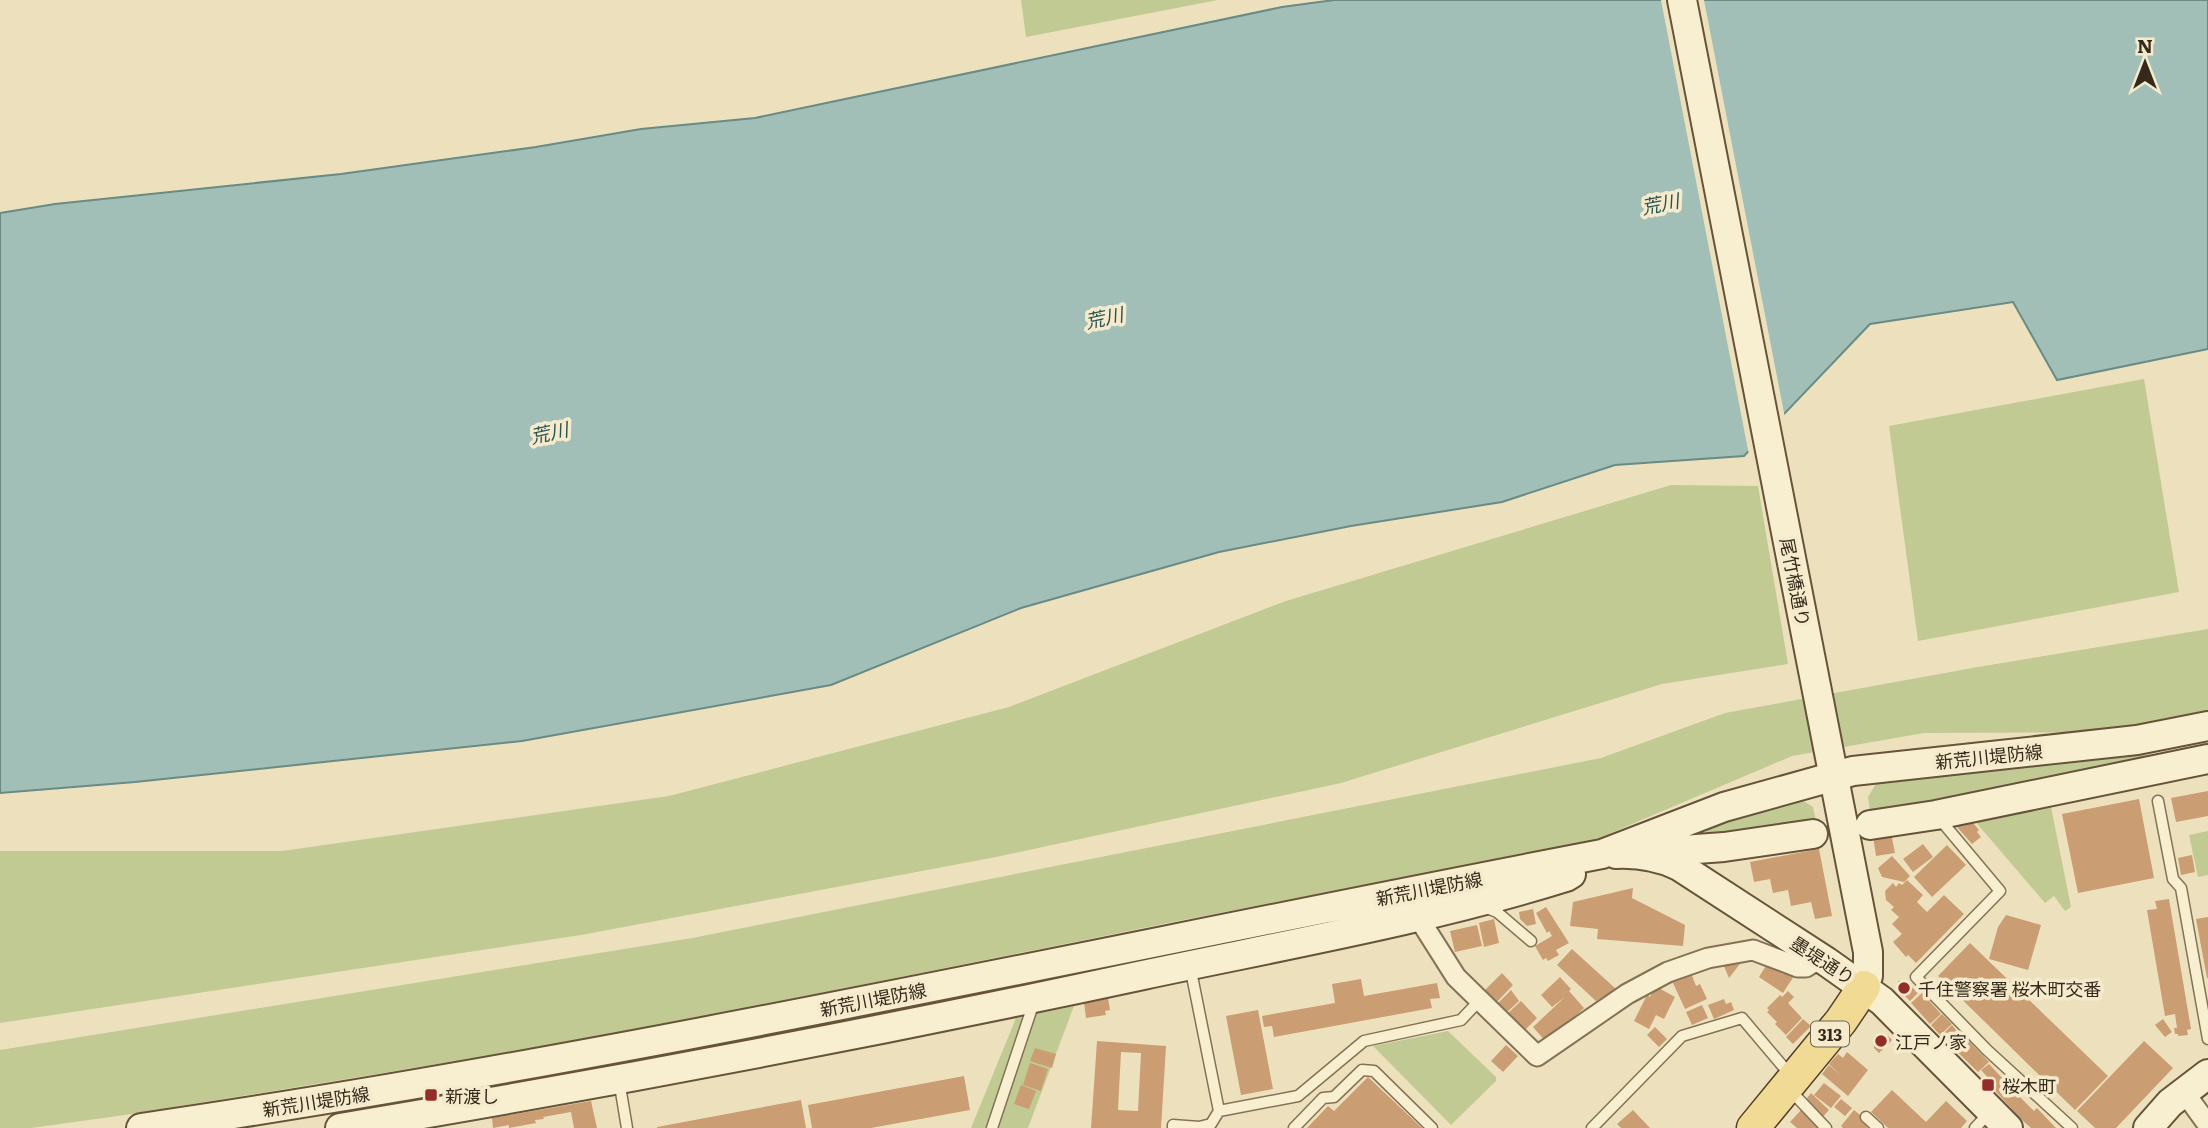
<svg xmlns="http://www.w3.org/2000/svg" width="2208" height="1128" font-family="Literata,'Noto Sans JP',serif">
	<rect width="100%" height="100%" fill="#ede1bd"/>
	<path fill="#c1ca92" d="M1021,0H1218L1026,37Z
		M2144,379L2179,592L1918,641L1889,426Z
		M1671,485L1758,486L1788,664L1662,684L1341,783L991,858L581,935L0,1023V851H282L669,796L1009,707L1286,601Z
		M2208,629V715L2127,732L1924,733L1792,756L1592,841L1178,921L604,1037L125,1115L31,1128H0V1050L692,938L1601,758L1725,713L1978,667Z
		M2139,754L2158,758L2030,786L1870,811L1868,797L1877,782Z
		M1799,798L1813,807L1817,826L1706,836L1705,826Z
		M2051,807L2071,907L2065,911L2054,896L2045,903L1974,820Z
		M2208,831V875L2198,877L2189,835Z
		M1074,1006L1028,1128H971L1016,1018Z
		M1448,1031L1496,1077V1081L1451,1125L1373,1046Z"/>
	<path fill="#a1beb7" stroke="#698b85" stroke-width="2" d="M1334,0H2208V349L2057,380L2013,302L1870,324L1744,456L1615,465L1502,502L1351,526L1219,552L1021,608L831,685L522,741L135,782L0,793V213L55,204L341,174L536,147L641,129L755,118L1282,7Z"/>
	<path fill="#ede1bd" d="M1661,0H1704L1785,418L1749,455Z"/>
	<path fill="#cb9d73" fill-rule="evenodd" d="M2208,791V816L2176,822L2171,798Z
		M2139,799L2154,878L2078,893L2062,814Z
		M1968,817L1979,830L1977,832L1981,837L1972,844L1957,827Z
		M1891,833L1895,853L1876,856L1873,836Z
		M1923,844L1933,857L1913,872L1903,859Z
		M1947,845L1966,865L1932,897L1914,877Z
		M1819,849L1832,916L1815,919L1811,902L1791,906L1788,890L1773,893L1770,879L1754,882L1750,862Z
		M2192,855L2195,872L2181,875L2178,858Z
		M1892,856L1910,876L1904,882L1882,877L1878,868Z
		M1907,880L1923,895L1917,902L1927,912L1944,895L1964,914L1916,963L1908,955L1906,957L1893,942L1902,934L1892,924L1899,917L1891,910L1894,907L1886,900L1885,891L1893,883L1896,887L1899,883L1902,885Z
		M1633,888L1632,898L1685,925L1683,946L1597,939L1598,929L1570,926L1573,902Z
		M2169,899L2191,1029L2187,1030L2188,1035L2178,1036V1034H2175L2174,1028H2177L2175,1014L2165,1016L2147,910L2157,909L2155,901Z
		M1546,907L1569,943L1556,950L1559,955L1548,961L1546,958L1543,960L1535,946L1552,936L1549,931L1547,933L1536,913Z
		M1533,909L1536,924L1527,926L1520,919L1519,912Z
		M2006,915L2041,925L2028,970L1989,959L1998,927Z
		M2208,917V978H2207L2196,919Z
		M1494,919L1499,943L1484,947L1479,923Z
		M1477,925L1482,946L1455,952L1450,931Z
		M1970,943L2108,1076L2075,1110L1938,976Z
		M1572,949L1616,989L1596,1001L1557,965Z
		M1743,960L1729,978L1723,964Z
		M1767,964L1783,974L1785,971L1794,976L1783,993L1759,977Z
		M1502,973L1513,985L1495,1004L1483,992Z
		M1691,973L1696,986L1700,984L1707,999L1685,1009L1672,981Z
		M1560,977L1571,989L1569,991L1584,1008L1547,1043L1533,1027L1565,997L1552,1007L1541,995Z
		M1361,979L1364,996L1437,983L1440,998L1430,999L1432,1008L1274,1037L1272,1026L1264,1027L1262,1016L1335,1003L1332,984Z
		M1904,980L1918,993L1910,1001L1901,992L1899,986L1898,981Z
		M1655,986L1675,997L1664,1019L1656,1015L1649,1029L1634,1021L1647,995L1650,997Z
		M1511,990L1519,1001L1506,1013L1497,1004Z
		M1788,991L1794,997L1788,1003L1802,1018L1786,1035L1775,1024L1777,1022L1767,1012L1769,1010L1767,1008L1780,995L1782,997Z
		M1922,993L1941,1014L1930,1024L1911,1003Z
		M1108,998L1110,1010L1105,1011L1106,1015L1086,1018L1084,1002Z
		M1724,999L1726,1004L1731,1002L1734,1010L1714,1019L1708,1005Z
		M1521,1001L1537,1018L1524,1031L1507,1014Z
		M1702,1005L1708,1018L1692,1025L1686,1012Z
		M1258,1010L1273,1089L1241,1095L1226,1016Z
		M1942,1014L1952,1024L1940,1035L1931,1025Z
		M1803,1019L1811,1026L1793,1044L1786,1037Z
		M2163,1019L2172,1032L2165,1037L2155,1025Z
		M1952,1025L1963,1039L1961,1040L1963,1043L1967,1039L1989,1062L1978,1072L1941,1036Z
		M1655,1027L1667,1039L1659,1047L1647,1035Z
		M1874,1036H1888L1892,1040L1879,1053L1874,1048Z
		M1097,1041L1166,1046L1161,1128H1091ZM1121,1052L1141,1053L1138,1111L1118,1110Z
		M2144,1041L2173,1068L2116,1128H2095L2077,1111Z
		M1506,1045L1518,1056L1503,1072L1491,1061Z
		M1035,1048L1056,1054L1052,1068L1030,1061Z
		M1847,1052L1868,1070L1848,1096L1822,1074L1829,1065L1843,1078L1829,1064L1838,1054L1843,1058Z
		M1030,1063L1048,1069L1041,1091L1023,1085Z
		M1989,1064L2021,1098L2034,1111L2037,1108L2056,1128H2031L2023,1121L1989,1084L1992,1082L1981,1070Z
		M964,1076L970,1110L871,1128H812L808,1105Z
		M1368,1077L1422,1128H1307L1328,1106L1334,1111Z
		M1824,1083L1841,1096L1831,1108L1814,1095Z
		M1021,1085L1036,1091L1029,1109L1014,1104Z
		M1892,1090L1926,1122L1946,1101L1967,1121L1961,1128H1888L1871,1112Z
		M1811,1093L1829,1110L1821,1119L1807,1098Z
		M1841,1099L1852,1108L1845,1116L1834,1107Z
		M801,1100L806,1128H657V1127Z
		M591,1101L597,1128H574L571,1112L543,1117L544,1119L535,1120L536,1123L509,1128V1125L493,1128L492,1118Z
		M1802,1109L1810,1116L1809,1117L1812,1120L1811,1121L1819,1128H1797L1790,1122Z
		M1633,1110L1650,1128H1621L1617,1124Z
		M1854,1110L1871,1124L1867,1128H1843L1841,1126Z"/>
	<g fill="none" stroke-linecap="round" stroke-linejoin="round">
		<defs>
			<path id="lane" d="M2158,801L2173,879L2181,888L2208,1039
				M1938,817L2000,891L1916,977L1987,1050L2072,1128
				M1484,907L1497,912L1531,941
				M1190,966L1219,1111L1298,1096L1364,1041L1461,1020L1479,1001
				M619,1080L627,1128
				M1790,1090L1826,1128
				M1866,1117L1878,1128
				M992,1128L1034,1002
				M1173,1128V1125L1199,1127L1211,1124L1219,1111
				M1294,1128L1323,1098L1334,1097L1362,1070L1374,1071L1432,1128
				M1592,1128L1682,1036L1742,1018L1791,1076
				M1975,1128L1988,1114"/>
			<path id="street" d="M1418,917L1456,977L1537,1056L1627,994L1668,972L1708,958L1753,950L1798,967H1806L1820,958
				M2184,1092L2208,1125"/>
			<path id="secondary" d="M1682,0L1868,952V976L1864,987
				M1870,825L1936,815L2208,759
				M1655,852L1724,847L1813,834
				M1616,854C1639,853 1658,856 1679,866L1827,962L1882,1001L2008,1128
				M141,1128C632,1056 1116,947 1602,854L1724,807L1853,771L2137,740L2208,726
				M340,1128C609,1083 877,1032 1143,975C1284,945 1428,920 1566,877L1571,874
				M2148,1128L2170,1103L2208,1074"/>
			<path id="primary" d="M1753,1128L1841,1021L1864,987"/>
		</defs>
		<use href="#lane" stroke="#857256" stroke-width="13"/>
		<use href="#street" stroke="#857256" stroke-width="23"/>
		<use href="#secondary" stroke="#66533a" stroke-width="32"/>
		<use href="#primary" stroke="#523f2b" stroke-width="35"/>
		<use href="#lane" stroke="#f8efd0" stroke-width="10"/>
		<use href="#street" stroke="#f8efd0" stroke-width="19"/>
		<use href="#secondary" stroke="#f8efd0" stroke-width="28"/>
		<use href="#primary" stroke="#f1da94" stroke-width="32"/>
	</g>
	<g fill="#932d27" stroke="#f5ebcc" stroke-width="2.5">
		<circle cx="1904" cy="988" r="7"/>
		<circle cx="1881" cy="1041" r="7"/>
		<rect x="1981" y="1078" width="14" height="14" rx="3.5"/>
		<rect x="424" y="1088" width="14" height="14" rx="3.5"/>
	</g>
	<g text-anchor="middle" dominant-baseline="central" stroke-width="7" stroke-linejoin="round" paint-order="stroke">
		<rect fill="#f5ebcc" stroke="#6e6350" stroke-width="2" x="1811" y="1021.5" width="38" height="25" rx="5"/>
		<g font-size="16" font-weight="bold" fill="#34291b">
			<text x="1830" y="1034">313</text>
		</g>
		<g font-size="18" fill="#34291b" stroke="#f5ebcc">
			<text transform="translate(1796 582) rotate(79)">尾竹橋通り</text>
			<text transform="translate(1989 756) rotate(-6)">新荒川堤防線</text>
			<text transform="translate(1429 888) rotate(-11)">新荒川堤防線</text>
			<text transform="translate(1823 960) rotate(33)">墨堤通り</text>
			<text transform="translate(873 999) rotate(-11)">新荒川堤防線</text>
			<text transform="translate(316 1101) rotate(-9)">新荒川堤防線</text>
		</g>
		<g font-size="18" fill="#34291b" stroke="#f5ebcc" text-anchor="start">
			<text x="1918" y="988">千住警察署 桜木町交番</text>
			<text x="1895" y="1041">江戸ノ家</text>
			<text x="2002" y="1085">桜木町</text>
			<text x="445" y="1095">新渡し</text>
		</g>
		<g font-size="19" font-style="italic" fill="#2a5453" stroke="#f5ebcc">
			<text transform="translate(1660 203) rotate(-11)">荒川</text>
			<text transform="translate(1104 317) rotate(-12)">荒川</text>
			<text transform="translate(549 432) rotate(-12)">荒川</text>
		</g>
	</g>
	<g transform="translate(2145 63)" stroke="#f5ebcc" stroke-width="5" paint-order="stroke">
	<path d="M0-5L12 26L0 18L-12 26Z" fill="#34291b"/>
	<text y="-10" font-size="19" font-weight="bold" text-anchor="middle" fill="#34291b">N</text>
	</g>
</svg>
